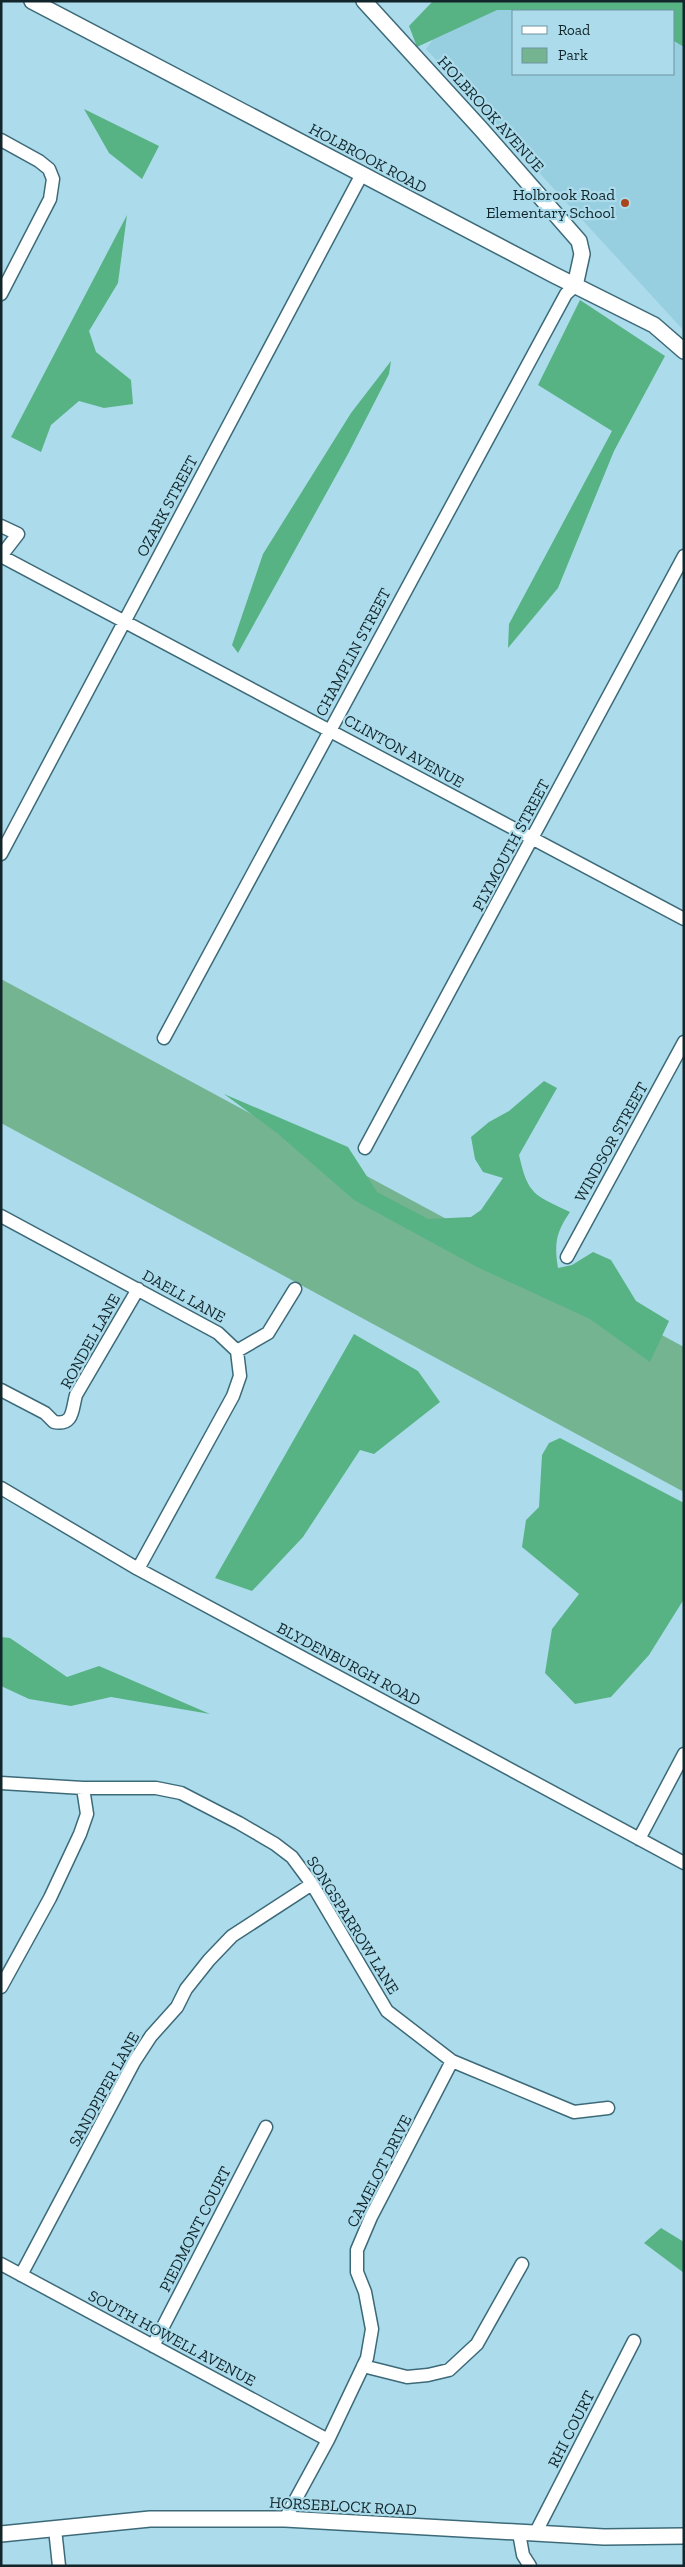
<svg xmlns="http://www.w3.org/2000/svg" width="685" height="2567" font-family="'Zilla Slab',serif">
	<rect width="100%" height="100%" fill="#acdcec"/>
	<path fill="#97cfe1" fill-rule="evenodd" d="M462,1H684V331L426,49ZM514,11H674V74H514Z"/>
	<path fill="#75b491" d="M1,979L684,1347V1492L1,1123Z"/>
	<path fill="#57b384" d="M433,1H684V47L674,41V11L497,10L417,47L409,26Z
		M84,109L159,146L142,179L109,153Z
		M127,215L118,283L89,331L96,352L131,380L133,404L104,408L79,401L51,425L41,452L11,437Z
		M580,300L665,356L614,451L558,588L508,648L509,624L612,431L538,385Z
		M391,361L389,374L348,454L238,653L232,645L263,554L351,413Z
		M544,1081L557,1088L519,1155C528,1195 534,1195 570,1212C556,1232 554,1244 558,1268L572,1265L593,1252L611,1260L636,1301L669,1321L650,1362L590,1319L477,1267L354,1200L277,1133L224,1094L348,1147L377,1192L428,1219L471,1217L481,1210L503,1178L483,1172L475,1159L471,1137L489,1122L509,1111Z
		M354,1334L418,1371L440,1402L374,1454L360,1450L303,1537L252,1591L215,1578Z
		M560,1438L684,1503V1599L649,1655L611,1697L575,1704L545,1673L552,1629L579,1594L522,1547L526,1520L539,1507L542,1455L549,1443Z
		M1,1637L10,1638L67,1677L99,1666L210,1714L111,1697L71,1706L29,1699L1,1686Z
		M661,2228L684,2242V2273L644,2243Z"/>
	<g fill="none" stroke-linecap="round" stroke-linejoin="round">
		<defs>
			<path id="minor" d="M1,140L39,161L49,169L53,179L50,199L1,294
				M1,526L18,534L1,556L684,919
				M1,854L362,174
				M164,1038L566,294L575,286
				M365,1148L684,556
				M1,1216L218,1333L237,1351L240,1376L233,1396L138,1569
				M567,1257L684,1042
				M237,1351L268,1333L295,1289
				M1,1390L45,1413L54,1422C74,1426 72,1409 76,1395L138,1289
				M1,1488L138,1569L684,1863
				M1,1783L83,1788H156L181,1793L239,1823L275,1844L292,1857L312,1884L387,2011L452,2061L574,2112L608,2108
				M639,1839L684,1754
				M1,1987L50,1898L80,1834L87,1814L83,1788
				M1,2264L328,2440
				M21,2275L134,2062L151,2036L177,2007L186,1989L209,1960L232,1936L312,1884
				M153,2346L266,2127
				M363,2366L407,2377L428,2375L449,2370L477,2344L522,2264
				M285,2519L328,2440L367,2358L372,2329L365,2292L357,2272V2250L371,2217L452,2061
				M55,2529L59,2566
				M536,2532L634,2341
				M519,2533L523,2555L530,2566"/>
			<path id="tertiary" d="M32,1L554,275L654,325L684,351
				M364,1L481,129L579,241L582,254L575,286
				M1,2534L150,2519H285L604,2537L684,2536"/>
		</defs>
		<use href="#minor" stroke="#3d6a78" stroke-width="15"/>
		<use href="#tertiary" stroke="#3d6a78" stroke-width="18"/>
		<use href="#minor" stroke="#fff" stroke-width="12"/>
		<use href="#tertiary" stroke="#fff" stroke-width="15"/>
	</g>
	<circle fill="#aa441d" stroke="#acdcec" stroke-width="2" cx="625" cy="203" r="5"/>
	<g text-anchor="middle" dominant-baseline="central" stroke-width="4.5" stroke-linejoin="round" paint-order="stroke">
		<g font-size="16" fill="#12252a" stroke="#acdcec">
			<text transform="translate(491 114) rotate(48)">HOLBROOK AVENUE</text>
			<text transform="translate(368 158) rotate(28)">HOLBROOK ROAD</text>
			<text transform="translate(167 506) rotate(-62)">OZARK STREET</text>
			<text transform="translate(353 652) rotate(-62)">CHAMPLIN STREET</text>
			<text transform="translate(404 751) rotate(29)">CLINTON AVENUE</text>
			<text transform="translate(511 845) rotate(-62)">PLYMOUTH STREET</text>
			<text transform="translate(611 1142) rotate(-61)">WINDSOR STREET</text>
			<text transform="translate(184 1296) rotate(29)">DAELL LANE</text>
			<text transform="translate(90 1341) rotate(-61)">RONDEL LANE</text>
			<text transform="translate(349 1664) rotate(28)">BLYDENBURGH ROAD</text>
			<text transform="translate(353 1925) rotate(58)">SONGSPARROW LANE</text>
			<text transform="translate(104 2089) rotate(-61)">SANDPIPER LANE</text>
			<text transform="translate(379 2171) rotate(-63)">CAMELOT DRIVE</text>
			<text transform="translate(195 2229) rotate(-63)">PIEDMONT COURT</text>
			<text transform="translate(172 2338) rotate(28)">SOUTH HOWELL AVENUE</text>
			<text transform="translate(571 2429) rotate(-63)">RHI COURT</text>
			<text transform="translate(343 2506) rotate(3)">HORSEBLOCK ROAD</text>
		</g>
		<g font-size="16" fill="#12252a" stroke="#acdcec" text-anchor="end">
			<text x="615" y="194">Holbrook Road<tspan x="615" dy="18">Elementary School</tspan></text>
		</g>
	</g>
	<rect width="685" height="2567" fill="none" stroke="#12252a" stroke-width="5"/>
	<rect x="512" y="10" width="162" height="65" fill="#acdcec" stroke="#6e939e"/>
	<rect x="522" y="26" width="25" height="8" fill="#ffffff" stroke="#6e939e"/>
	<text x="558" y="35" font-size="15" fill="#12252a">Road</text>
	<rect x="522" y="48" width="25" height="15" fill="#75b491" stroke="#6e939e"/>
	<text x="558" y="60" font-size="15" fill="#12252a">Park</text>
</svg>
